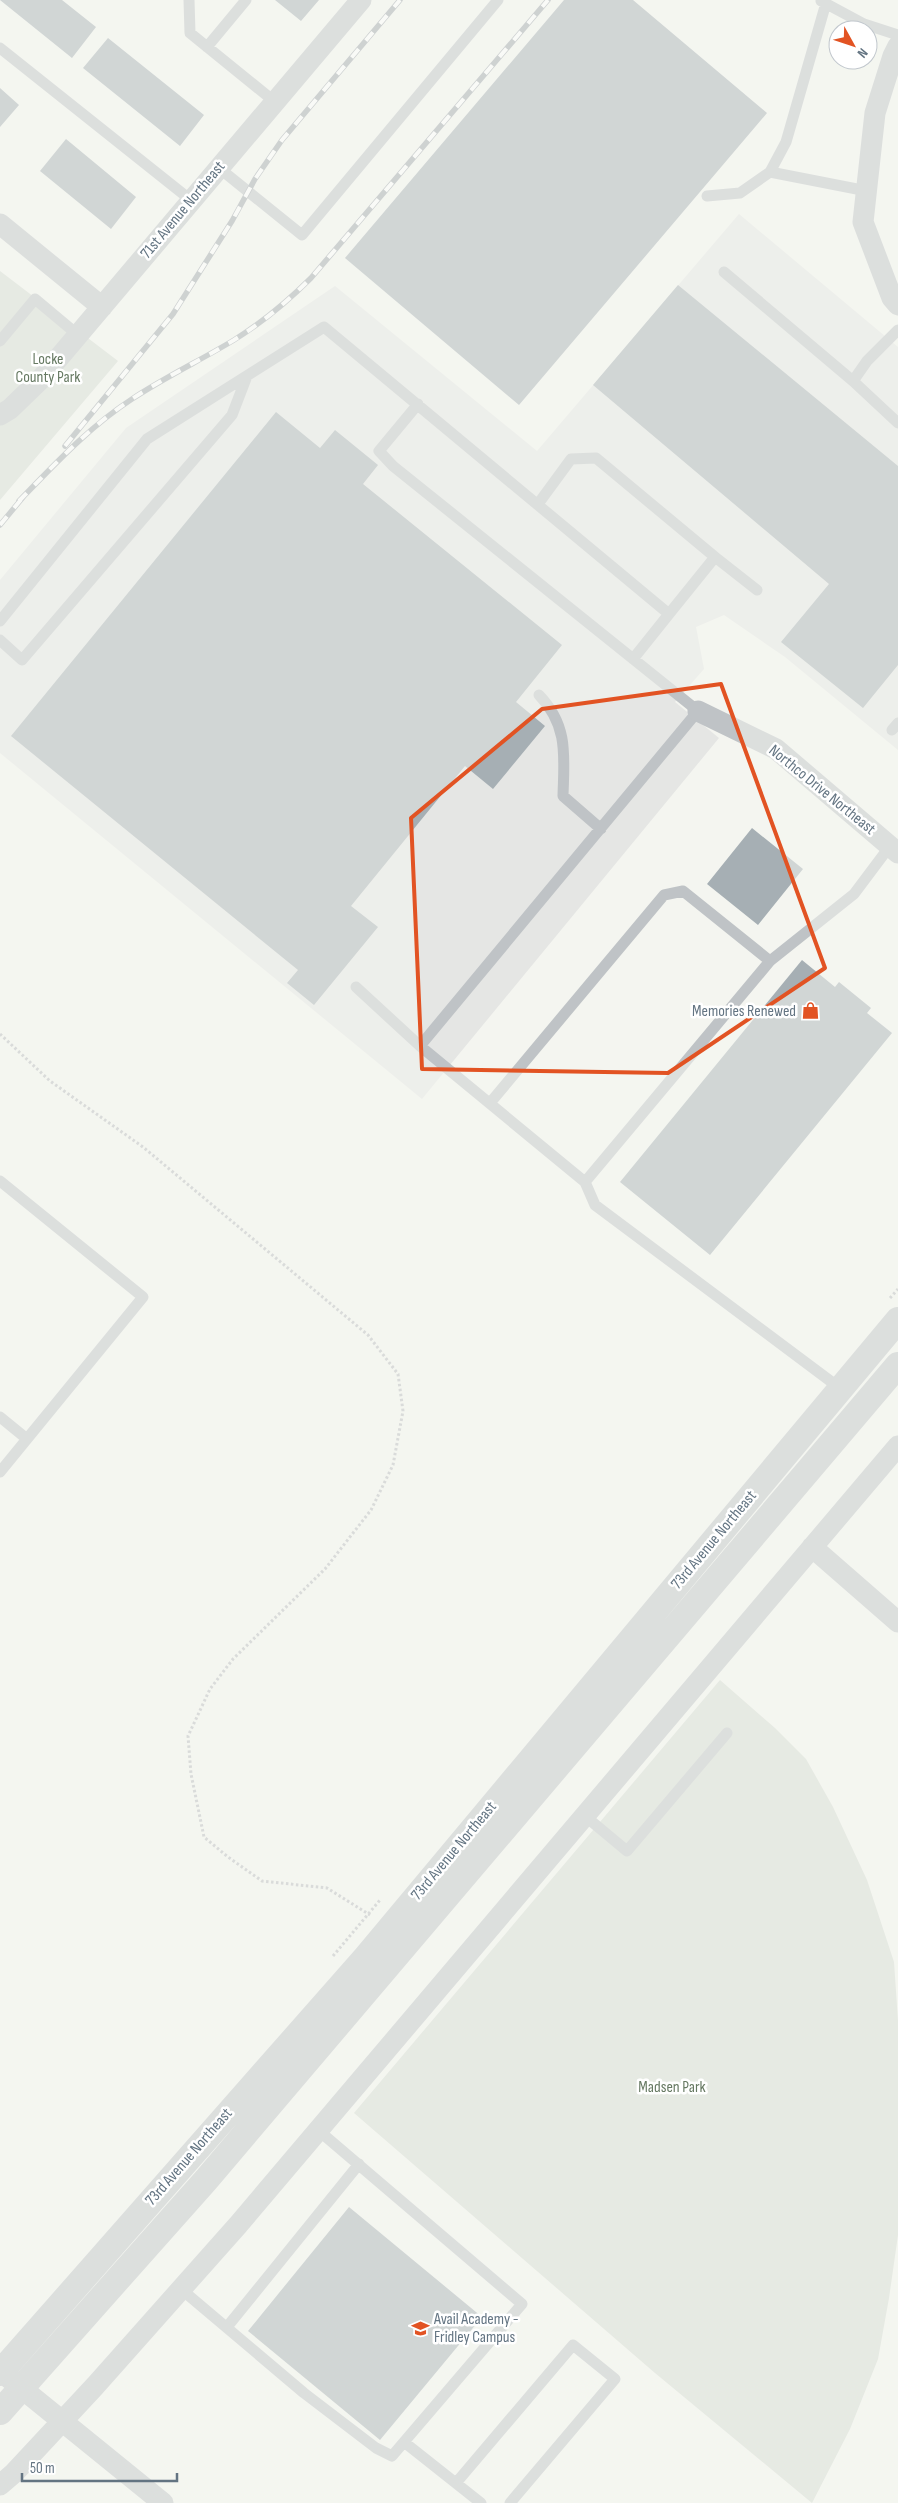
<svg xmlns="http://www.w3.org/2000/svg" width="898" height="2503" font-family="'Sofia Sans Condensed',sans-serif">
	<rect width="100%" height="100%" fill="#f4f5f0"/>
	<path fill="#e5e6e4" d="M739,214L898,347V750L785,657L724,615L696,627L704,669L675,702L719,738L422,1099L0,753V580L126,428L335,286L537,451Z"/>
	<path fill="#d5dbd2" d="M0,271L118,361L0,500Z
		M720,1680L775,1728L806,1759L833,1807L867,1880L894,1962L898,2021V2235L889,2298L878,2359L850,2429L812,2503L655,2373L354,2113Z"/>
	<path fill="#a6afb4" d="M0,0H62L96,27L72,58Z
		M275,0H319L301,21Z
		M564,0H633L767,113L519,405L345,258Z
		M108,38L204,115L180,146L83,68Z
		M0,88L19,105L0,127Z
		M66,139L136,197L111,229L40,171Z
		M678,285L898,466V665L863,708L781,642L829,584L593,385Z
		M276,412L320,448L335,430L378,465L363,484L562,645L516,702L545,726L493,789L465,766L351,906L378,927L314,1005L287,983L298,970L11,736Z
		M752,828L803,869L758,925L707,884Z
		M802,960L835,987L839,982L871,1008L867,1013L892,1033L710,1255L620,1182Z
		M349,2207L482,2317L380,2440L248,2331Z"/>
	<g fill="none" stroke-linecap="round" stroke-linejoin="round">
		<path stroke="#b9bbbe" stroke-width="3" stroke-dasharray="2.5 2.5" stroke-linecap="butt" d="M0,1034L50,1081L143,1147L368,1335L398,1374L403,1411L393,1465L371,1510L325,1569L233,1659L210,1689L188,1736L191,1774L204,1837L228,1857L262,1881L327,1888L370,1915
			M890,1298L898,1289
			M333,1956L380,1900"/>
		<path stroke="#bfc3c6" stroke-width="11" d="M189,0L190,33L275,102
			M821,1L864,24L898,35
			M826,3L786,142L770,172L867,191
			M207,47L246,0
			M0,48L192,201
			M219,168L302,235L498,0
			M707,196L740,193L770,172
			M724,272L853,381
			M898,330L867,361L853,381L898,423
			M0,341L35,299L78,335
			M418,404L379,451L393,466L698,711L420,1046L585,1182L770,961L854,894L890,846
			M538,504L571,459L596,458L715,557L669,614
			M715,557L757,590
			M0,621L147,439L324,327L669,614L633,659
			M0,640L22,660L232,415L247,376
			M539,695C569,726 564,757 563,796L601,829
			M892,730L898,723
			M356,987L420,1046
			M490,1103L664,895L683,891L770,961
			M0,1181L143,1297L0,1472
			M585,1182L595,1205L841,1389
			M0,1417L27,1439
			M585,1816L627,1851L727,1733
			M181,2289L304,2393L376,2448L392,2456L522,2304L318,2130
			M227,2327L359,2164
			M404,2442L481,2503
			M456,2483L573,2345L615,2379L510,2503"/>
		<path stroke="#bfc3c6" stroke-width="21" d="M898,46L893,56L875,113L863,222L892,298L898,305
			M0,224L102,307
			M0,415L10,409L40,380L361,0
			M698,711L776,749L898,853
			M812,1547L898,1622
			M9,2378L163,2503
			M0,2485L14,2473L95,2386L238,2225L898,1446"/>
		<path stroke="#bfc3c6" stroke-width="26" d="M0,2373L366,1957L898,1320
			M0,2412L206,2180L898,1365"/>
		<defs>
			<path id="rail" d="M65,446L173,314L232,221L255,179L282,140L400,0
				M19,501C55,464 89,427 132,399C165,377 201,360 234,340C263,322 288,301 311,278L548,0
				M0,525L24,496"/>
		</defs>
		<use href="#rail" stroke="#a0a6ac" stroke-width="5.5"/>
		<use href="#rail" stroke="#fff" stroke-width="4" stroke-dasharray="11" stroke-linecap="butt"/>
	</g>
	<path d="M0 0H898V2503H0ZM721,684L825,968L668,1073L422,1069L411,818L542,709Z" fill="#f4f5f0" fill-opacity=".55" fill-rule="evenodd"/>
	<path fill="none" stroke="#e25323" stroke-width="4" stroke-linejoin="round" d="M721,684L825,968L668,1073L422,1069L411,818L542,709Z"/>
	<defs>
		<symbol id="shop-bare" viewBox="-9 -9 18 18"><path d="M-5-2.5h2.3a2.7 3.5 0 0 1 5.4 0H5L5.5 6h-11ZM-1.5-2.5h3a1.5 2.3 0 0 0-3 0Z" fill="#e25323" stroke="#fff" stroke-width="2.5" paint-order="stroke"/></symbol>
		<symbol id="school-bare" viewBox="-9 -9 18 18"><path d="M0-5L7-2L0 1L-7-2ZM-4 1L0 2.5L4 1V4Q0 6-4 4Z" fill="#e25323" stroke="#fff" stroke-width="2.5" paint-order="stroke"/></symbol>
	</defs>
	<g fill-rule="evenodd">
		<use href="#shop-bare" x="798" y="998" width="25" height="25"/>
		<use href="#school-bare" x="408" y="2316" width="25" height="25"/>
	</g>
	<g text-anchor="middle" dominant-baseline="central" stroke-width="5" stroke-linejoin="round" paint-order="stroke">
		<g font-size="16" fill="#637482" stroke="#fff">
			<text transform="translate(183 210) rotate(-50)">71st Avenue Northeast</text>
			<text transform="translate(822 790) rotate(39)">Northco Drive Northeast</text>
			<text transform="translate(714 1540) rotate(-50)">73rd Avenue Northeast</text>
			<text transform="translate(454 1851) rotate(-50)">73rd Avenue Northeast</text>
			<text transform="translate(189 2157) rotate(-49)">73rd Avenue Northeast</text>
		</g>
		<g font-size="16" fill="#667962" stroke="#fff">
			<text x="48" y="359">Locke<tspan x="48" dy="18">County Park</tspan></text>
			<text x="672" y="2087">Madsen Park</text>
		</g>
		<g font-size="16" fill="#637482" stroke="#fff" text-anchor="end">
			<text x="796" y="1011">Memories Renewed</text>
			<text x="434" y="2319" text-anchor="start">Avail Academy -<tspan x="434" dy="18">Fridley Campus</tspan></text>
		</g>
	</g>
	<g transform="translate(853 45) rotate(130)"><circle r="24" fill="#ffffff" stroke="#c1c7cd"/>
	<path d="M0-4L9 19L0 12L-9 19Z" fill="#e25323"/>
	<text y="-8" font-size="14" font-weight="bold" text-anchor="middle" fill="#637482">N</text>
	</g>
	<path d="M22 2473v8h155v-8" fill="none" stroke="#637482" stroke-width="2.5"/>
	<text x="30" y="2473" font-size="15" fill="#637482" stroke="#ffffff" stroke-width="4" paint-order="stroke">50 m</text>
</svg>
